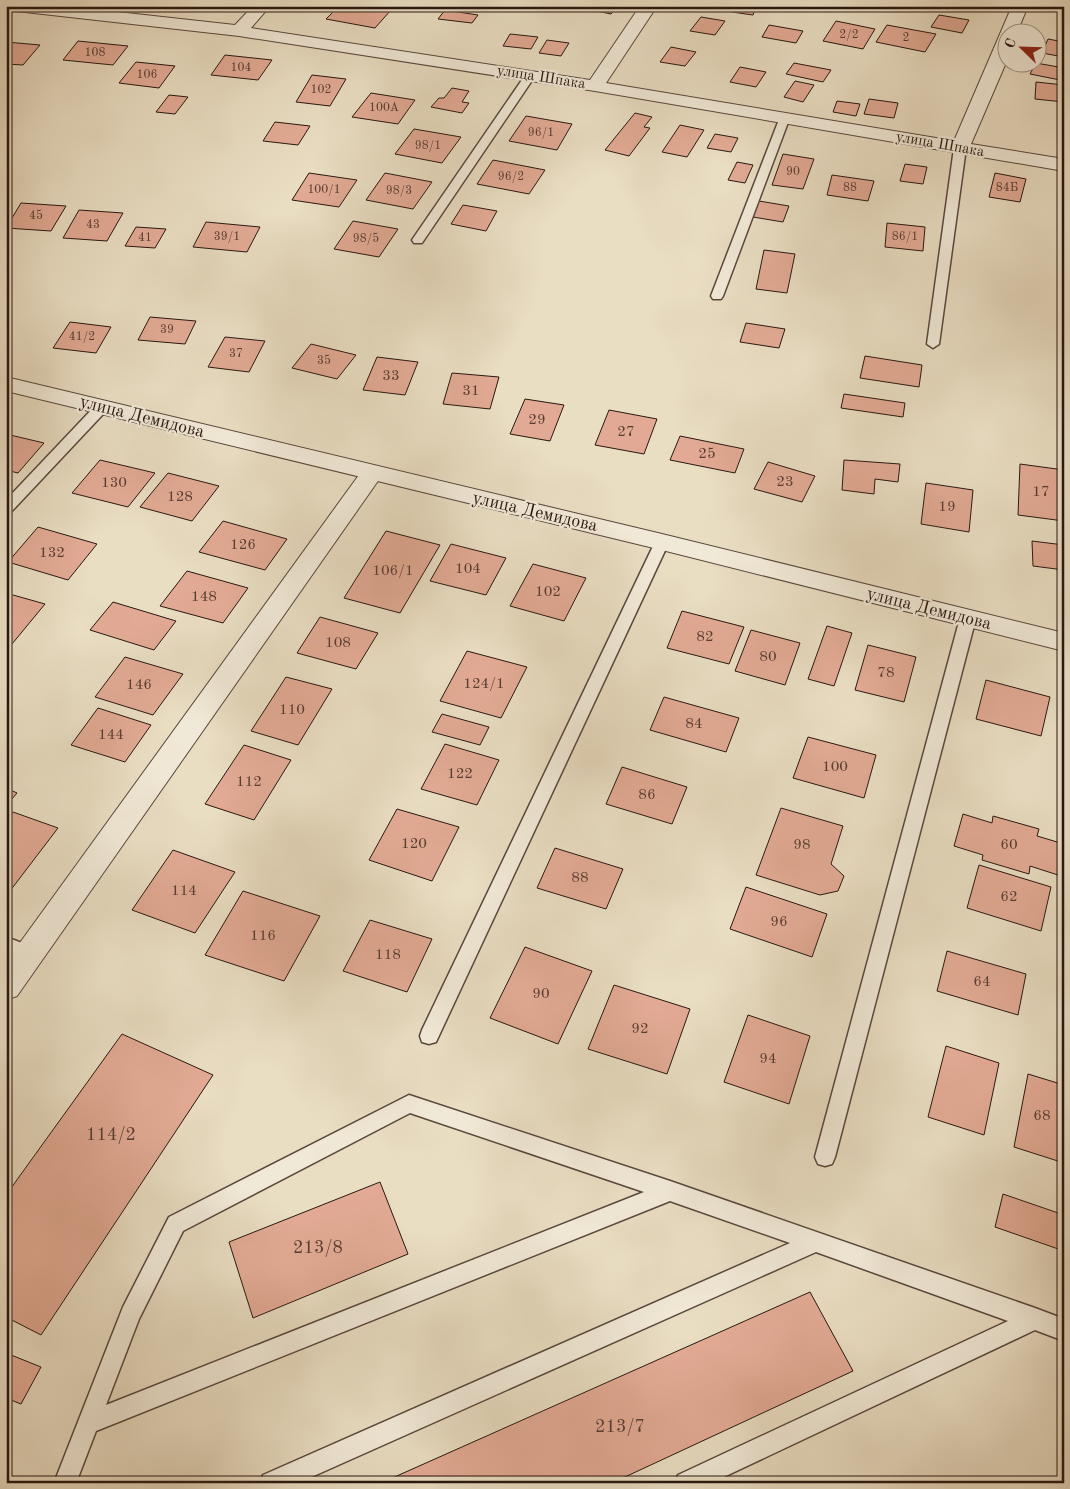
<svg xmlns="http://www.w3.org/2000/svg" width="1070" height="1489" font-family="'Old Standard TT',serif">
	<rect width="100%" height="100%" fill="#e9ddc2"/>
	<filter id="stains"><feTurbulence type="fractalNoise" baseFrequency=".004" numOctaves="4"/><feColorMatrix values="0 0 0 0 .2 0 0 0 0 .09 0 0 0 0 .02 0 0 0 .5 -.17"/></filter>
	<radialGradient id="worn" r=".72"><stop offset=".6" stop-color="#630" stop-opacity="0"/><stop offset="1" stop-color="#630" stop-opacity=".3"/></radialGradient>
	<path fill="#e2aa94" stroke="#291711" d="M339,6H373L391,10L375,28L326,19Z
		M584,6H618L611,14L582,8Z
		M735,6H751L756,7L753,15L732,12Z
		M445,10L478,15L472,23L438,19Z
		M939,15L969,20L962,33L931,27Z
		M701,17L725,21L715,35L690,31Z
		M836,21L875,29L863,49L823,41Z
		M769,25L803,31L796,43L762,37Z
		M887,25L936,34L925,52L876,42Z
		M510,34L538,37L531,49L503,46Z
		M1048,39L1064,42V57L1042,53Z
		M547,40L569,43L561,56L539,53Z
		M78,41L128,46L113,65L63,60Z
		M6,42L40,45L23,65L6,64Z
		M671,47L696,52L685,66L660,62Z
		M225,55L272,60L258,80L211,75Z
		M136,62L175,66L159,88L119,83Z
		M794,63L831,70L823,82L786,74Z
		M1036,63L1064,68L1060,80L1030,74Z
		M740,67L766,72L756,87L730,82Z
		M312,75L346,79L330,106L296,102Z
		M795,81L814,85L803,102L784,97Z
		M1036,82L1064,85V102L1035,99Z
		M452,88L469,91L462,102L469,103L462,113L431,107L439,98H444Z
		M371,93L415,100L398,124L352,117Z
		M169,95L188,97L175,114L156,112Z
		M869,99L898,103L894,118L864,114Z
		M837,101L860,104L856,116L833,112Z
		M635,113L652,117L644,127L650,128L629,156L605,150Z
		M526,116L572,124L557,150L509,141Z
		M275,122L310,126L298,145L263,141Z
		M680,125L704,130L687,157L662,152Z
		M414,129L461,137L442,163L395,154Z
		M715,134L738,138L731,152L707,148Z
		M783,154L814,159L803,189L772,185Z
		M493,160L545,170L529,194L477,184Z
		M737,162L753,165L745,183L728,180Z
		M905,164L927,167L923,184L900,181Z
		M309,173L357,180L339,207L292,200Z
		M385,173L432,182L413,209L366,200Z
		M995,173L1026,179L1020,202L989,197Z
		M832,175L874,181L868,201L827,195Z
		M759,201L789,206L783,222L753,217Z
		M21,203L66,206L51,231L6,228Z
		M463,205L497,211L486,231L451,224Z
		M79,210L123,213L107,241L63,238Z
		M353,221L398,229L379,257L334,249Z
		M206,222L260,227L247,252L193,247Z
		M887,223L925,227L923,251L885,247Z
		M136,227L166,229L155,248L125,246Z
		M764,250L795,254L787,293L756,289Z
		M150,317L196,321L185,344L138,340Z
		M70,322L111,327L96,353L53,348Z
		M746,323L785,329L779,348L740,342Z
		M225,337L265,341L249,372L208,367Z
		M311,344L356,355L337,379L292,368Z
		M865,356L922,365L919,387L860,378Z
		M377,357L418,362L405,395L363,390Z
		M452,373L499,377L490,409L443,404Z
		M844,394L905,403L903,417L841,408Z
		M525,399L564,405L550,441L510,434Z
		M609,410L657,419L644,454L595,445Z
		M6,434L44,443L18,473L6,470Z
		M680,436L744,449L735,473L670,460Z
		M100,460L155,473L128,507L72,493Z
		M844,460L900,464L898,482L875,479L874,494L842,490Z
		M768,462L815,476L802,502L754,489Z
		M1020,464L1064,470V521L1018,515Z
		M168,473L219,486L192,521L140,507Z
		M926,483L973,490L969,532L921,524Z
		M223,521L287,539L265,570L199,552Z
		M38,527L97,544L68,580L8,562Z
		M386,531L440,545L400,613L344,598Z
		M1032,541L1064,545V570L1033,566Z
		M451,544L506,558L486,595L430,581Z
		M533,564L586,578L564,621L510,606Z
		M187,571L248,588L223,623L160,606Z
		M6,593L45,604L12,644L6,642Z
		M113,602L176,621L154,650L90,630Z
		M682,611L744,627L729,664L667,648Z
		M320,617L378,633L356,669L297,653Z
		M827,626L852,633L834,686L808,679Z
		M751,630L800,643L785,685L735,671Z
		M868,645L916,657L904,702L855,690Z
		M467,651L527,667L501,718L440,701Z
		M125,657L183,674L153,715L95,697Z
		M286,677L332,689L298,745L251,731Z
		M986,680L1050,697L1041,736L976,719Z
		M664,697L739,718L726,752L650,730Z
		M98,708L151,725L125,762L71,745Z
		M442,714L489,727L480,745L432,732Z
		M808,737L876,755L864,798L793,778Z
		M445,744L499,760L477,805L421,789Z
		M244,745L291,760L254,820L205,804Z
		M622,767L687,787L672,824L606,804Z
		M6,788L17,793L6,806Z
		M781,808L843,826L831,864L844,876L838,891L820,895L756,875Z
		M397,809L459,827L432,881L369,860Z
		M13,812L58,828L10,891L6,890V821Z
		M963,814L992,823L993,816L1039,829L1037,836L1064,844V864L1061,876L1030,866L1029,874L982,860L983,855L954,846Z
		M555,848L623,869L606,909L537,888Z
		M173,850L235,872L195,933L132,910Z
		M979,865L1051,887L1041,931L967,908Z
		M746,887L827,914L812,957L730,929Z
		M243,891L320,916L284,981L205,955Z
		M370,920L432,939L407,992L343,971Z
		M525,947L592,971L558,1044L490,1018Z
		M947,951L1026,974L1018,1015L937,991Z
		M614,985L690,1009L667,1074L588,1049Z
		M748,1015L810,1036L789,1104L724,1082Z
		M122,1034L213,1075L41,1335L6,1317V1195Z
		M946,1046L999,1063L984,1135L928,1117Z
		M1028,1074L1064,1085V1163L1014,1147Z
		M380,1182L408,1254L253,1318L229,1242Z
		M1003,1194L1064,1215V1251L995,1227Z
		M810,1292L853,1371L612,1483H381Z
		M6,1353L41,1367L21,1404L6,1398Z"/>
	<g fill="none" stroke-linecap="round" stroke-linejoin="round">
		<defs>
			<path id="service" d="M530,73L535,76L424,240L422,243H414L412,240L526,74Z
				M785,114L790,117L723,296L721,299H713L711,296L780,117Z
				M960,145L966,148L939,344L933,348L927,344L954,148Z
				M101,404L108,408L106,411L11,512L6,514V500L96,405Z
				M662,537L667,538L669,542L436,1042L429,1044L422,1042L420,1036L422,1030L655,542L657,538Z
				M968,613L973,614L976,618L835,1157L832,1164L825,1166L818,1164L815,1157L960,618L963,614Z
				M6,937L35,948L38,953L35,958L29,961L6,953Z
				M409,1095L670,1181L1035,1308L1064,1319V1341L1035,1330L711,1483H675L678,1475L1008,1321L816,1252L298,1483H260L263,1475L790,1243L670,1201L96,1431L76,1483H54L123,1307L169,1217ZM410,1113L644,1192L106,1405L139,1319L183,1231Z"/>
			<path id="minor" d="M8,6H63L235,25L253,6H270L251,28L590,80L640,6H657L606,83L954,141L1012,6H1028L1017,32H1008V58L971,144L1064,159V171L595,91L239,36L16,11L10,10Z
				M372,465L380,468L384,473L380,478L17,996L6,1000V962L364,468Z"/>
			<path id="tertiary" d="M6,377L662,534L1064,633V651L662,550L6,391Z"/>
		</defs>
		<use href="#service" stroke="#59483d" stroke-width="3"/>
		<use href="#minor" stroke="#59483d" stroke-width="2"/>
		<use href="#tertiary" stroke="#59483d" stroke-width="2"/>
		<use href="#service" fill="#f1e9d7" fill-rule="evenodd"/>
		<use href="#minor" fill="#f1e9d7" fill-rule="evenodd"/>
		<use href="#tertiary" fill="#f1e9d7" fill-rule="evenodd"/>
	</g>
	<g text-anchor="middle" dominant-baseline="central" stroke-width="4.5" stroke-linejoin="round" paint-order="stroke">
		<g font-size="12" fill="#573c32">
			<text x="849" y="35">2/2</text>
			<text x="906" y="38">2</text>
			<text x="95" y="53">108</text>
			<text x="241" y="68">104</text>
			<text x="147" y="75">106</text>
			<text x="321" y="90">102</text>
			<text x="384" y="108">100А</text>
			<text x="541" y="133">96/1</text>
			<text x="428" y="146">98/1</text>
			<text x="793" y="172">90</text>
			<text x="511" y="177">96/2</text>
			<text x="850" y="188">88</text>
			<text x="1007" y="188">84Б</text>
			<text x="324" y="190">100/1</text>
			<text x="399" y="191">98/3</text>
			<text x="36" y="216">45</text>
			<text x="93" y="225">43</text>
			<text x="227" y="237">39/1</text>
			<text x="905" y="237">86/1</text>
			<text x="145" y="238">41</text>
			<text x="366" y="239">98/5</text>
			<text x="167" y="330">39</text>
			<text x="82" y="337">41/2</text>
			<text x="236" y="354">37</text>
			<text x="324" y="361">35</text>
		</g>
		<g font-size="15" fill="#291711" stroke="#f1e9d7">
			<text transform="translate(541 78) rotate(9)">улица Шпака</text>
			<text transform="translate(940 145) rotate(10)">улица Шпака</text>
		</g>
		<g font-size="15" fill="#573c32">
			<text x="391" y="376">33</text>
			<text x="471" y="391">31</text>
			<text x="537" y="420">29</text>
			<text x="626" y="432">27</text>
			<text x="707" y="454">25</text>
			<text x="785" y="482">23</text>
			<text x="114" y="483">130</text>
			<text x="1041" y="492">17</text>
			<text x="180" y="497">128</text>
			<text x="947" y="507">19</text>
			<text x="243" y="545">126</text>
			<text x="52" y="553">132</text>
			<text x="468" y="569">104</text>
			<text x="393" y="571">106/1</text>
			<text x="548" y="592">102</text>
			<text x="204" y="597">148</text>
			<text x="705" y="637">82</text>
			<text x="338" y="643">108</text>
			<text x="768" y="657">80</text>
			<text x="886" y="673">78</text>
			<text x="484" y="684">124/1</text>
			<text x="139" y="685">146</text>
			<text x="292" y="710">110</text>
			<text x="694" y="724">84</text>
			<text x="111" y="735">144</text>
			<text x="835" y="767">100</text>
			<text x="460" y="774">122</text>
			<text x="249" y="782">112</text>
			<text x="647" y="795">86</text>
			<text x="414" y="844">120</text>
			<text x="802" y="845">98</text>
			<text x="1009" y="845">60</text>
			<text x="580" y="878">88</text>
			<text x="184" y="891">114</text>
			<text x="1009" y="897">62</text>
			<text x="779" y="922">96</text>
			<text x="263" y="936">116</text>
			<text x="388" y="955">118</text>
			<text x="982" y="982">64</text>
			<text x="541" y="994">90</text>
			<text x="640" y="1029">92</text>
			<text x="768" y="1059">94</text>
			<text x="1042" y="1116">68</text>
		</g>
		<g font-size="18" fill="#291711" stroke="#f1e9d7">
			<text transform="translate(142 417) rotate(14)">улица Демидова</text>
			<text transform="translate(535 512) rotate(13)">улица Демидова</text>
			<text transform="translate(929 609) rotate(14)">улица Демидова</text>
		</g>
		<g font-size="18" fill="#573c32">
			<text x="111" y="1135">114/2</text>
			<text x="318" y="1248">213/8</text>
			<text x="620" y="1427">213/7</text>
		</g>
	</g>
	<rect width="1070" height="1489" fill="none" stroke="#e9ddc2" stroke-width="25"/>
	<rect x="8" y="8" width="1055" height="1474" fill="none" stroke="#291711" stroke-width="2.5"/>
	<rect x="12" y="12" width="1045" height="1464" fill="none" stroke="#291711"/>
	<g transform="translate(1022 48) rotate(293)"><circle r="24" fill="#f1e9d7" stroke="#a19588"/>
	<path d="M0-4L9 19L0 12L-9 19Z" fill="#8f2418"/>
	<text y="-8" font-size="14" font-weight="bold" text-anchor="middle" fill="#291711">С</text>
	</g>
	<rect width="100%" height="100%" filter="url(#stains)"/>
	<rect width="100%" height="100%" fill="url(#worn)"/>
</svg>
